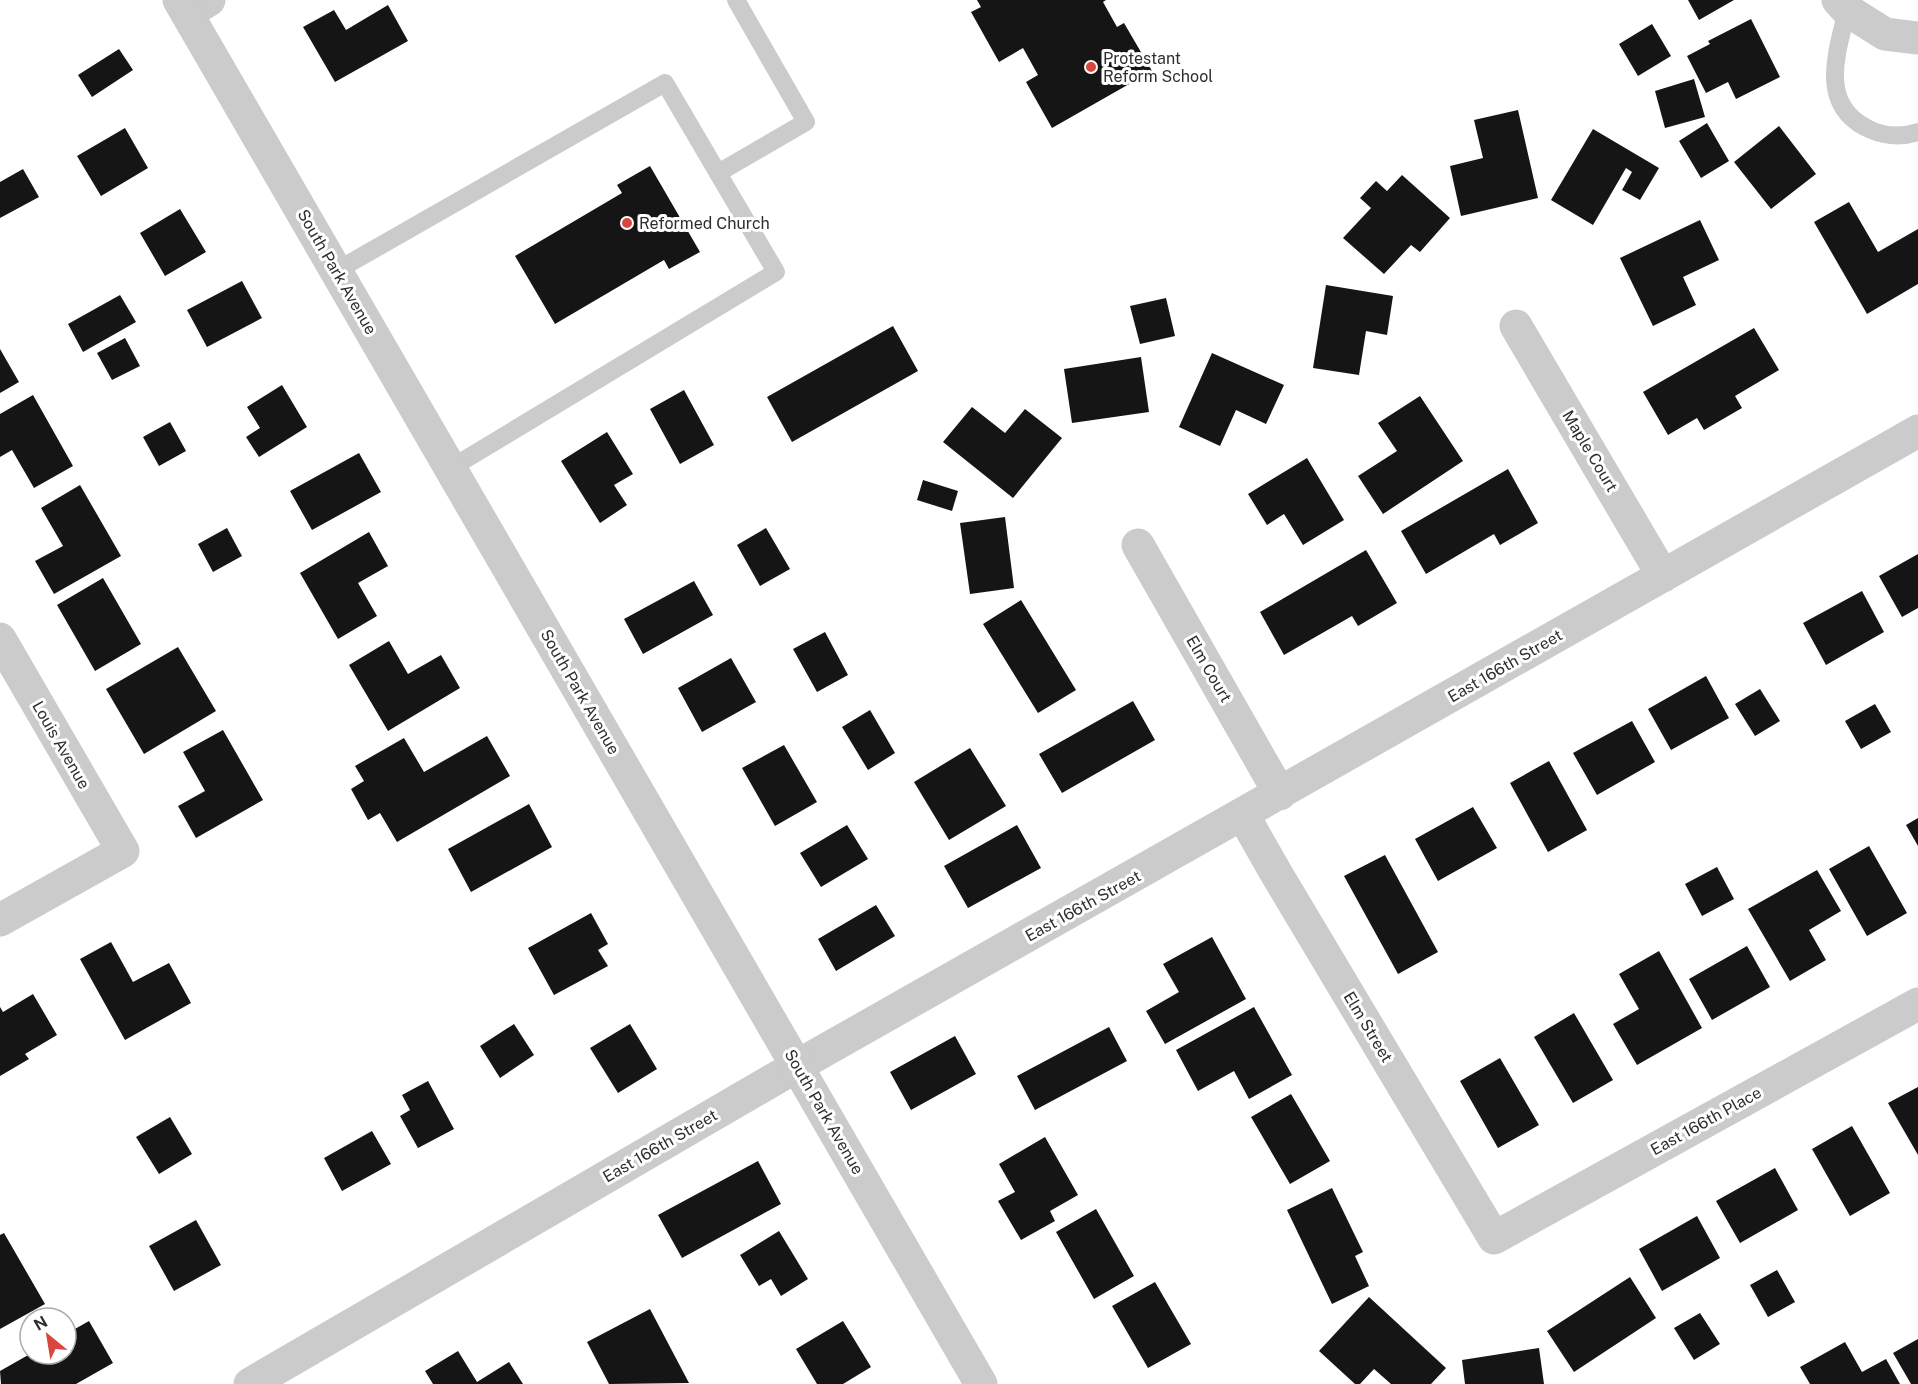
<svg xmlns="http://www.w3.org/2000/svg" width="1918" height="1384" font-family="'Public Sans',sans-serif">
	<rect width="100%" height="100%" fill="#fff"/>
	<path fill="#151515" d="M977,0H1106L1103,2L1117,27L1124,23L1152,71L1052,128L1026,82L1038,75L1023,48L999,62L971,12L981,7Z
		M1688,0H1734L1699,20Z
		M388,5L408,41L335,82L303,27L334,10L346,30Z
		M1751,19L1780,77L1736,99L1728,82L1706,93L1687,56L1710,44L1708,41Z
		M1652,24L1671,56L1638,76L1619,44Z
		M119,49L133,70L92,97L78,75Z
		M1694,79L1705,117L1665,128L1655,91Z
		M1518,110L1538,198L1461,216L1450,166L1483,158L1474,120Z
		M1707,123L1729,161L1701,178L1679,141Z
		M1779,126L1816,174L1771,209L1734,162Z
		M125,128L148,168L101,196L77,156Z
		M1593,129L1659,168L1640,200L1622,190L1632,172L1626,168L1593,225L1551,200Z
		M650,166L700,252L669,269L664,260L555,324L515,256L622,193L617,185Z
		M23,169L39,197L0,218V182Z
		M1402,175L1450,218L1420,252L1411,245L1384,274L1343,238L1371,208L1360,198L1376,181L1387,191Z
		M1849,202L1878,252L1918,229V284L1867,314L1814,222Z
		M180,209L206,252L165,276L140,233Z
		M1700,220L1719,260L1683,277L1696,305L1653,326L1620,258Z
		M242,281L262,318L207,347L187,310Z
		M1326,285L1393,296L1387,335L1366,331L1359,375L1313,368Z
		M120,295L136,322L83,352L68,324Z
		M1166,298L1175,336L1140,344L1130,306Z
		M893,326L918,371L792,442L767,397Z
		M1754,328L1779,370L1735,396L1742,408L1704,430L1697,418L1668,435L1643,392Z
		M125,338L140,366L112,380L97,353Z
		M0,349L19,382L0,393Z
		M1212,353L1284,385L1266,424L1236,410L1220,446L1179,427Z
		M1141,357L1149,412L1072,423L1064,369Z
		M282,385L307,427L259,457L246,437L260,428L247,407Z
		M684,390L714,445L680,464L650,409Z
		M33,395L73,466L34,488L12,450L0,457V414Z
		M1420,396L1463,461L1383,514L1358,476L1397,451L1378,423Z
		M972,407L1005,433L1025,409L1062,438L1013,498L943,442Z
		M170,422L186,451L159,466L143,437Z
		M607,432L633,474L614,485L627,505L600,523L561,461Z
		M359,453L381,492L312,530L290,491Z
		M1307,458L1344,520L1303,545L1284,514L1267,525L1248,494Z
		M1508,469L1538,523L1500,545L1494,534L1426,574L1401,531Z
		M923,480L958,491L952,511L917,500Z
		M80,485L121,556L54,594L35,561L63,546L41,508Z
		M1005,517L1014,588L970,594L960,523Z
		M227,528L242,556L213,572L198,544Z
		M766,528L790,569L760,586L737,545Z
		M369,532L388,566L358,583L377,616L338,639L300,573Z
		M1366,550L1397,603L1358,626L1352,616L1284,655L1260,612Z
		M1918,554V608L1902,617L1879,576Z
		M103,578L141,644L95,671L57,605Z
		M694,581L713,615L643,654L624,619Z
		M1862,591L1884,632L1826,665L1803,623Z
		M1021,600L1076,690L1038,713L983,624Z
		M825,632L848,675L817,692L793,649Z
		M389,641L408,674L441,655L460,688L388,731L349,665Z
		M178,647L216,711L144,754L106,689Z
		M731,658L756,702L702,732L678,688Z
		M1706,676L1729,718L1671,750L1648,709Z
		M1760,689L1780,721L1755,736L1735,704Z
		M1133,701L1155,740L1062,793L1039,754Z
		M1875,704L1891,732L1861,749L1845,721Z
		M870,710L895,753L868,770L842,727Z
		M1632,721L1655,762L1597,795L1573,753Z
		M223,730L263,800L196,838L178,806L205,791L183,752Z
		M487,736L510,776L397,842L380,813L368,820L351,789L364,781L355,766L404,738L424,772Z
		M784,745L817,802L775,826L742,768Z
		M970,748L1006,806L949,840L914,782Z
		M1549,761L1587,830L1548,852L1510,783Z
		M529,804L552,847L471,892L448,849Z
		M1473,807L1497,848L1438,881L1415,839Z
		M1918,818V846L1906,825Z
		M847,825L868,859L821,887L800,853Z
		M1017,825L1041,868L968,908L944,866Z
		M1869,846L1907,913L1867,936L1829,869Z
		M1385,855L1438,952L1398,974L1344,876Z
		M1717,867L1734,899L1702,916L1685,884Z
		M1817,870L1841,911L1809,930L1826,960L1790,981L1748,909Z
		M876,905L895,936L836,971L818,939Z
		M591,913L608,944L598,950L608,966L554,995L528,948Z
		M1212,937L1246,999L1165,1044L1146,1011L1179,992L1163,964Z
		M111,942L133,982L169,963L191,1003L125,1040L80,959Z
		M1747,946L1770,987L1712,1020L1689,979Z
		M1659,951L1702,1028L1637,1065L1613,1024L1639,1009L1619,974Z
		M33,994L57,1035L25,1054L29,1059L0,1076V1007L3,1012Z
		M1254,1007L1292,1075L1249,1099L1234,1071L1198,1091L1176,1050Z
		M1574,1013L1613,1080L1573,1103L1534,1037Z
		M514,1024L534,1055L500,1078L480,1046Z
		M630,1024L657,1069L618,1093L590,1048Z
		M1109,1027L1127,1061L1035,1110L1017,1076Z
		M955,1036L976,1074L911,1110L890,1072Z
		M1500,1058L1539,1125L1498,1148L1460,1081Z
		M428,1081L454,1129L418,1148L400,1116L410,1110L402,1095Z
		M1918,1087V1155L1888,1103Z
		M1291,1094L1330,1161L1290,1184L1251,1117Z
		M170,1117L192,1154L159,1174L136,1137Z
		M1852,1126L1890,1193L1850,1216L1812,1149Z
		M372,1131L391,1164L342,1191L324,1158Z
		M1045,1137L1078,1195L1050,1211L1055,1221L1021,1240L998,1201L1015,1192L999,1164Z
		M758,1161L781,1204L682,1258L658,1215Z
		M1775,1168L1798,1210L1740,1243L1716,1201Z
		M1332,1188L1363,1252L1355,1256L1369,1286L1332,1304L1287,1210Z
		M1096,1209L1134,1276L1094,1299L1056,1232Z
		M1697,1216L1720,1258L1662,1291L1639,1249Z
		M196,1220L221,1265L174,1291L149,1246Z
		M779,1231L808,1279L781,1296L771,1279L759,1286L740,1255Z
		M4,1233L45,1304L0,1329V1235Z
		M1777,1270L1795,1302L1768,1317L1750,1285Z
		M1630,1277L1656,1318L1574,1372L1547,1331Z
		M1155,1282L1191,1344L1148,1368L1112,1306Z
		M1369,1297L1446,1368L1431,1384H1391L1374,1369L1360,1384H1355L1319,1351Z
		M650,1309L689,1383L609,1384L587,1342Z
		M1700,1313L1720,1344L1694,1360L1674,1328Z
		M89,1321L113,1363L76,1384H1L0,1371L30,1354H66V1334Z
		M843,1321L871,1367L843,1384H817L796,1349Z
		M1918,1339V1384H1911L1893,1353Z
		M1845,1342L1862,1372L1886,1359L1900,1384H1810L1800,1367Z
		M1539,1348L1544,1384H1465L1462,1360Z
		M458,1351L477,1382L509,1362L523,1384H433L425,1371Z"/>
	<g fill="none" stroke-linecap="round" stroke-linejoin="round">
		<path stroke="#cbcbcb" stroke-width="18" d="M1847,10C1838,50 1818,102 1865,127C1881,136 1900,138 1918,132
			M718,173L806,122L736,0
			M336,271L665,83L776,272L451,468"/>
		<path stroke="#cbcbcb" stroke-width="33" d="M1838,0L1847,10L1885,34L1918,38
			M187,13L209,0
			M1516,326L1663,576
			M1138,545L1280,794
			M0,639L123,851L0,920
			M1243,815L1276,873L1494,1238L1918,1004
			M250,1384L797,1066L1918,431"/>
		<path stroke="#cbcbcb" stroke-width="33" d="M179,0L981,1384"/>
	</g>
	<g fill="#d9463d" stroke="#fff" stroke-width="2">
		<circle cx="1091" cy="67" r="6"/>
		<circle cx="627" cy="223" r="6"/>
	</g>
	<g text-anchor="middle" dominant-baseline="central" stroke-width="6" stroke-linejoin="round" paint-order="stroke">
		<g font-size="16" fill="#2e2e2e" stroke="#fff" text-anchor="start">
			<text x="1103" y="58">Protestant<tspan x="1103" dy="18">Reform School</tspan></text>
			<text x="639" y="223">Reformed Church</text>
		</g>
		<g font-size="16" fill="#2e2e2e" stroke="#fff">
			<text transform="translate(337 272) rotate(60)">South Park Avenue</text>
			<text transform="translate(1590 451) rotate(59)">Maple Court</text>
			<text transform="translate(1505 666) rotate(-30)">East 166th Street</text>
			<text transform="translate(1209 669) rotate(60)">Elm Court</text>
			<text transform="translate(580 692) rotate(60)">South Park Avenue</text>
			<text transform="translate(61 745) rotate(60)">Louis Avenue</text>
			<text transform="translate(1083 906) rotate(-29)">East 166th Street</text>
			<text transform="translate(1368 1027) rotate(59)">Elm Street</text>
			<text transform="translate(824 1112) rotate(60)">South Park Avenue</text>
			<text transform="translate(1706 1121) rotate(-29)">East 166th Place</text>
			<text transform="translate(660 1146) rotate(-30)">East 166th Street</text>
		</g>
	</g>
	<g transform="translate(48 1336) rotate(330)"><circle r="28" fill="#ffffff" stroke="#ababab" stroke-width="1.5"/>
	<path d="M0-4.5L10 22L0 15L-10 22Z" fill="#d9463d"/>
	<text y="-9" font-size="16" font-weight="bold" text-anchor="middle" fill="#2e2e2e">N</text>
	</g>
</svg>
